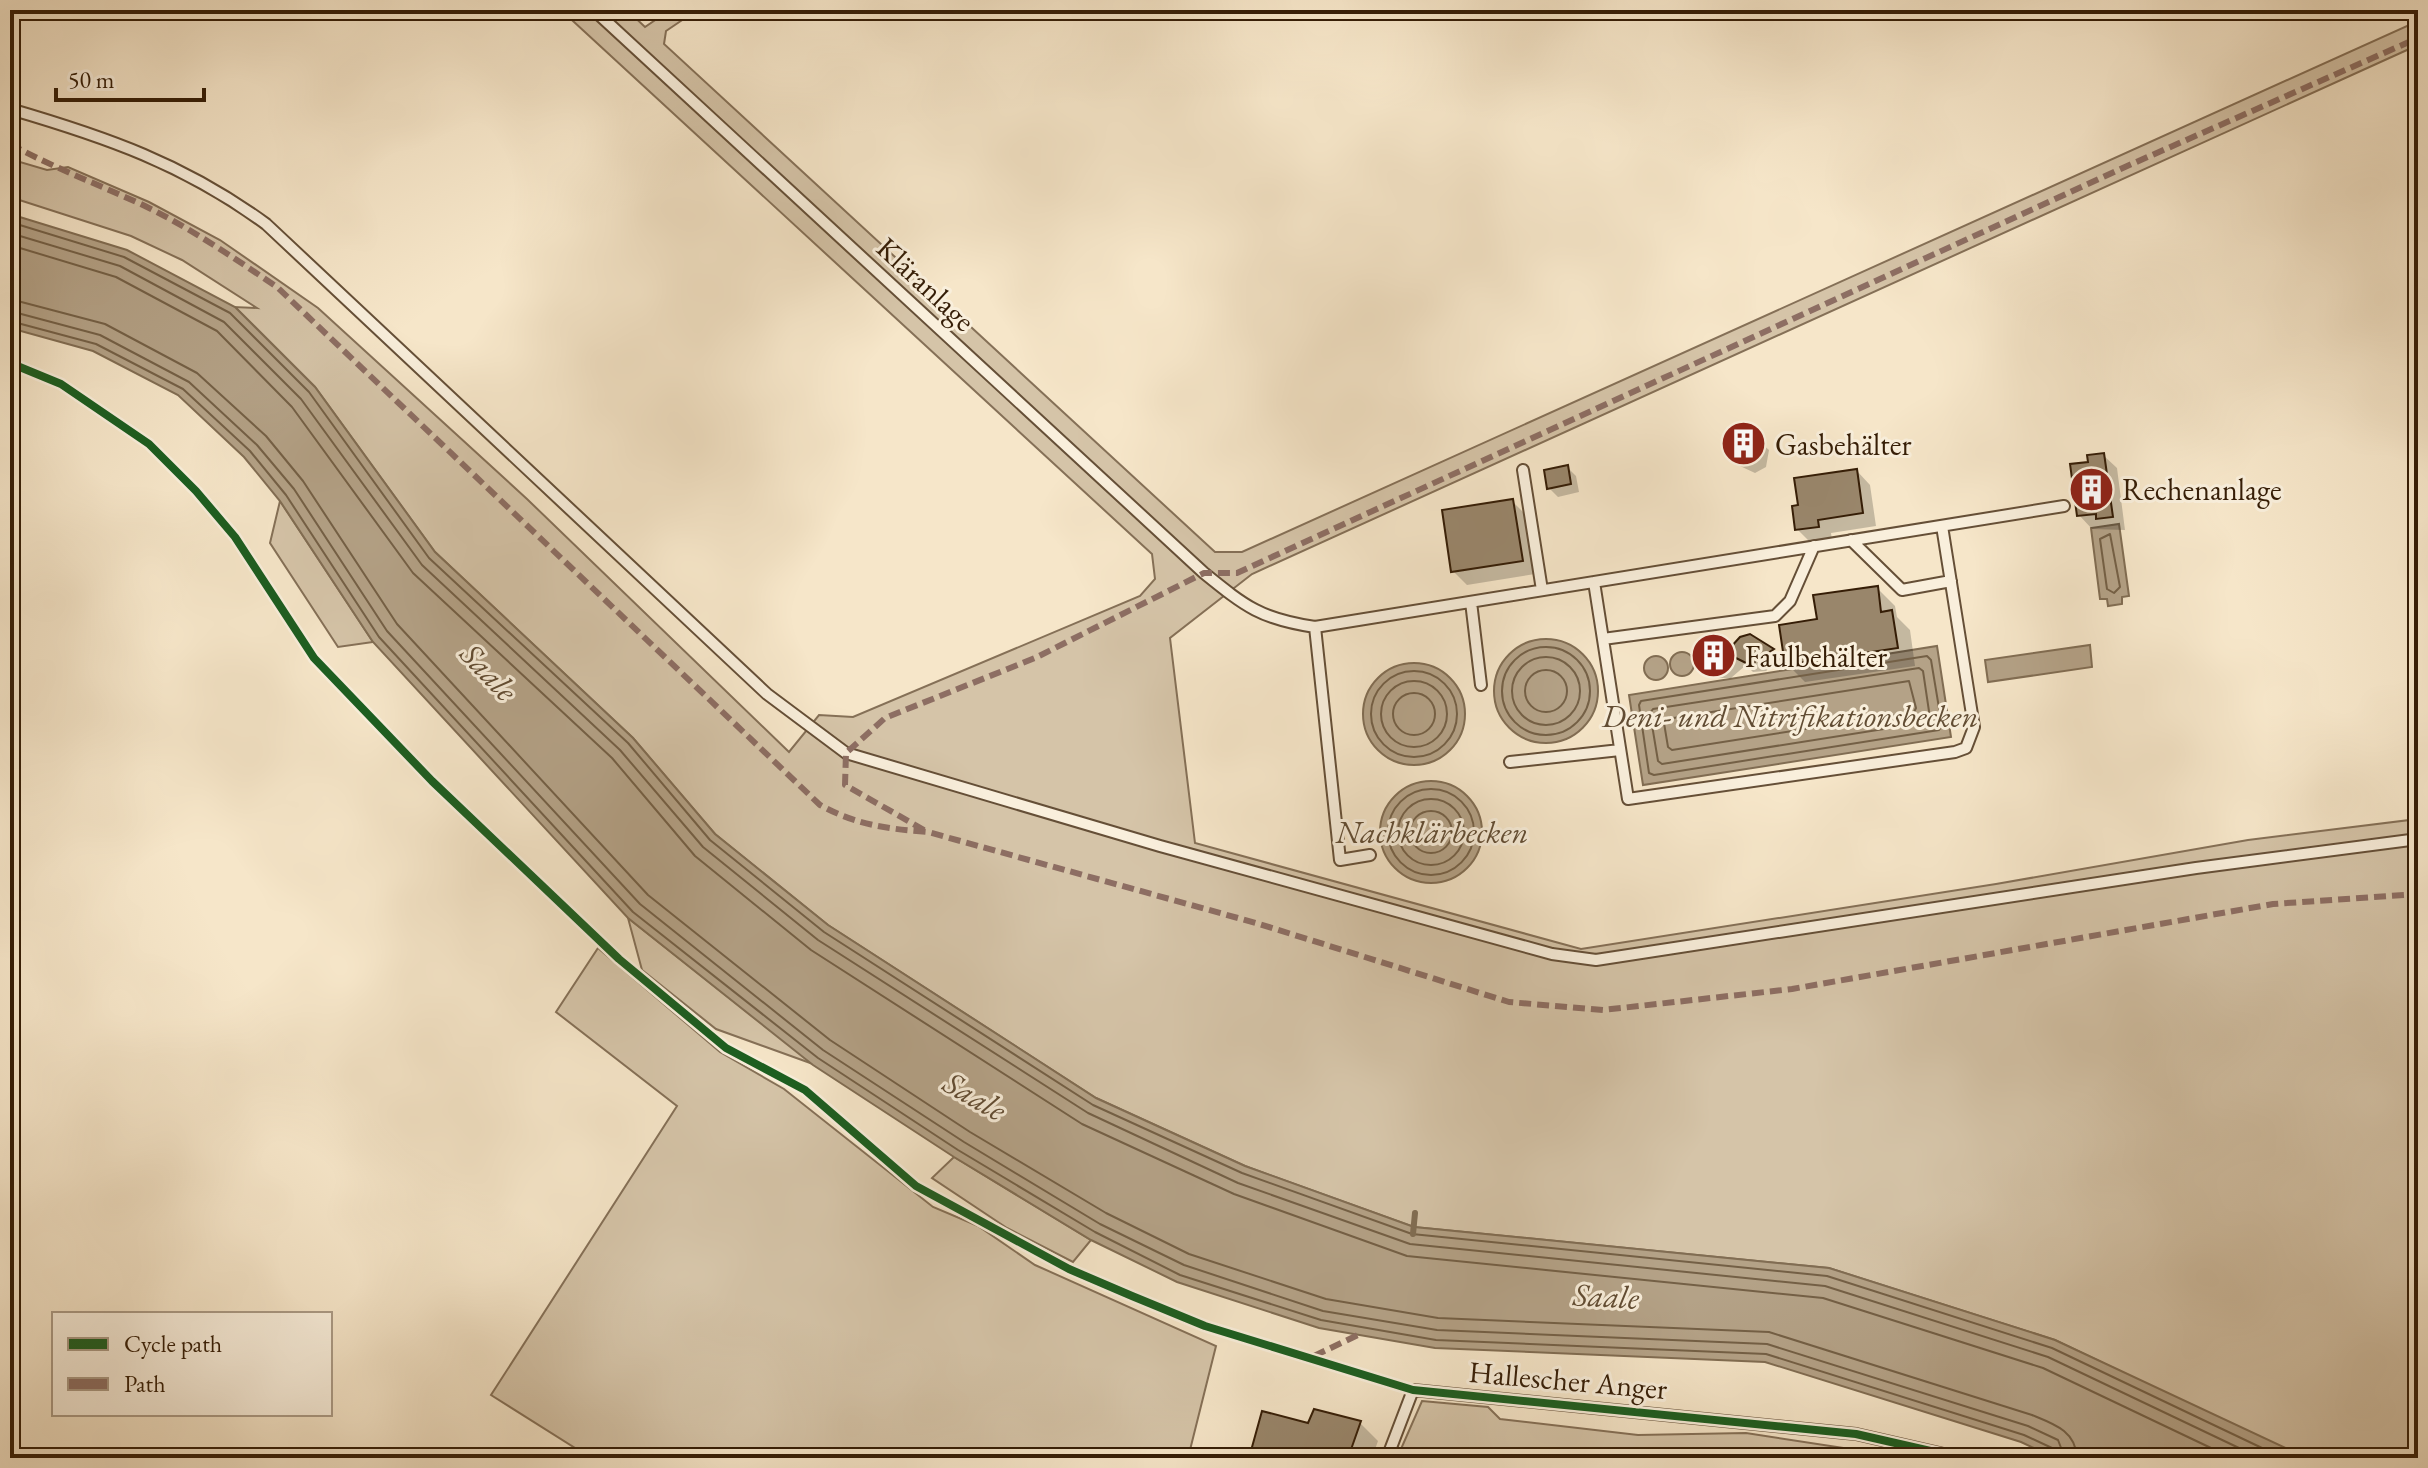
<svg xmlns="http://www.w3.org/2000/svg" width="2428" height="1468" font-family="'EB Garamond',serif">
	<rect width="100%" height="100%" fill="#f6e6c9"/>
	<filter id="stains"><feTurbulence type="fractalNoise" baseFrequency=".0025" numOctaves="4"/><feColorMatrix values="0 0 0 0 .2 0 0 0 0 .09 0 0 0 0 .02 0 0 0 .5 -.17"/></filter>
	<radialGradient id="worn" r=".72"><stop offset=".6" stop-color="#630" stop-opacity="0"/><stop offset="1" stop-color="#630" stop-opacity=".3"/></radialGradient>
	<path fill="#d5c4a8" stroke="#857057" stroke-width="2" d="M561,10H627L645,27L670,10H697L666,31L664,44L1215,552H1242L2418,21V45L1252,574L1170,638L1195,843L1581,949L1996,884L2248,840L2418,819V1458H2307L2293,1454L2055,1340L1829,1268L1414,1227L1245,1166L1096,1098L828,925L715,834L633,738L435,552L315,387L235,307L257,308L182,260L131,236L10,197V159L47,170L68,167L149,202L220,240L318,308L527,499L789,752L819,715L853,717L1140,596L1155,579L1152,554Z
		M280,501L373,642L338,647L270,543Z
		M628,918L813,1064L716,1029L642,970Z
		M598,948L720,1052L784,1089L933,1207L978,1226L1035,1265L1216,1346L1188,1458H591L491,1395L677,1106L556,1012Z
		M954,1157L1091,1240L1073,1262L1007,1228L932,1178Z
		M1422,1401L1488,1407L1500,1419L1638,1435L1746,1433L1909,1458H1397Z"/>
	<path fill="#b4a287" stroke="#816d53" stroke-width="2" d="M10,214L127,250L235,307L315,387L435,552L633,738L715,834L828,925L1096,1098L1245,1166L1414,1227L1829,1268L2055,1340L2307,1458H2055L2021,1442L1765,1362L1435,1348L1319,1328L1177,1282L1091,1240L954,1157L813,1065L628,918L373,642L280,501L244,457L178,395L93,351L10,328Z
		M2119,524L2129,596L2122,597V604L2108,606L2107,599H2100L2091,528Z
		M1494 691a52 52 0 1 1 104 0a52 52 0 1 1-104 0Z
		M2090,645L2092,667L1988,682L1985,660Z
		M1937,646L1951,737L1643,785L1629,695Z
		M1670 664a12 12 0 1 1 24 0a12 12 0 1 1-24 0Z
		M1644 668a12 12 0 1 1 24 0a12 12 0 1 1-24 0Z
		M1363 714a51 51 0 1 1 102 0a51 51 0 1 1-102 0Z
		M1380 832a51 51 0 1 1 102 0a51 51 0 1 1-102 0Z"/>
	<path fill="#0003" d="M1747,431L1769,450L1766,467L1755,473L1740,466L1728,448L1734,435Z
		M2103,455L2117,468L2125,530L2092,529L2079,515L2091,464Z
		M1567,467L1576,476L1579,492L1558,497L1549,488Z
		M1857,471L1870,485L1876,526L1831,533L1832,540L1811,543L1797,529Z
		M1512,501L1526,515L1535,574L1467,585L1453,571Z
		M1877,588L1895,606L1897,617L1910,630L1915,666L1805,682L1787,664L1819,621Z
		M1750,636L1781,659L1766,671L1753,672L1746,665L1731,678H1718L1704,665Z
		M1360,1423L1378,1441L1372,1458H1251L1310,1426Z"/>
	<g fill="none" stroke-linecap="round" stroke-linejoin="round">
		<path stroke="#746046" stroke-width="2" d="M10,222L124,257L230,313L309,392L429,558L628,743L710,840L824,932L1093,1105L1242,1173L1412,1234L1827,1276L2052,1348L2283,1458
			M10,233L120,266L224,322L301,399L422,565L620,750L703,847L818,940L1088,1113L1238,1183L1410,1244L1825,1286L2048,1357L2260,1458
			M10,245L116,277L217,331L292,407L413,573L612,758L695,856L811,950L1082,1124L1234,1194L1407,1256L1823,1298L2043,1368L2232,1458
			M10,299L105,324L197,373L266,436L303,481L397,624L648,895L830,1040L970,1132L1106,1213L1189,1254L1326,1299L1438,1318L1769,1332L2032,1415C2054,1424 2076,1431 2077,1458
			M10,311L100,335L189,382L257,445L294,489L387,631L640,904L823,1050L964,1142L1100,1224L1184,1265L1323,1311L1437,1330L1767,1344L2028,1426L2058,1440L2065,1458
			M10,321L96,344L183,389L250,451L286,495L379,637L633,912L818,1058L958,1150L1095,1232L1180,1275L1321,1320L1436,1340L1766,1354L2024,1435L2052,1448L2055,1458
			M2110,534L2120,587L2114,593L2107,589L2100,539Z
			M1502 691a44 44 0 1 1 88 0a44 44 0 1 1-88 0Z
			M1927,656L1931,660L1942,726L1939,730L1654,775L1649,773L1639,705L1641,701Z
			M1512 691a34 34 0 1 1 68 0a34 34 0 1 1-68 0Z
			M1919,668L1923,671L1930,718L1928,722L1662,764L1658,761L1650,713L1653,709Z
			M1525 691a21 21 0 1 1 42 0a21 21 0 1 1-42 0Z
			M1371 714a43 43 0 1 1 86 0a43 43 0 1 1-86 0Z
			M1381 714a33 33 0 1 1 66 0a33 33 0 1 1-66 0Z
			M1909,681L1916,708L1914,712L1672,750L1668,747L1664,723L1667,719Z
			M1393 714a21 21 0 1 1 42 0a21 21 0 1 1-42 0Z
			M1388 832a43 43 0 1 1 86 0a43 43 0 1 1-86 0Z
			M1398 832a33 33 0 1 1 66 0a33 33 0 1 1-66 0Z
			M1410 832a21 21 0 1 1 42 0a21 21 0 1 1-42 0Z"/>
		<path stroke="#816d53" stroke-width="6" d="M1413,1234L1415,1213"/>
	</g>
	<path fill="#99866b" stroke="#351d06" stroke-width="2" d="M1726 447a18 18 0 1 1 36 0a18 18 0 1 1-36 0Z
		M2104,453L2113,517L2096,519V514L2077,516L2070,464L2088,462L2087,455Z
		M1568,465L1571,484L1547,489L1544,470Z
		M1857,469L1863,513L1818,520L1819,527L1795,530L1792,506L1798,505L1794,478Z
		M1513,499L1523,561L1451,572L1442,510Z
		M1878,586L1881,612L1892,610L1898,648L1785,665L1779,625L1817,619L1813,595Z
		M1750,634L1774,649L1750,665L1736,658L1715,672L1702,666L1699,653L1704,644L1715,640L1730,648L1740,637Z
		M1314,1409L1361,1421L1348,1458H1249L1262,1411L1308,1423Z"/>
	<g fill="none" stroke-linecap="round" stroke-linejoin="round">
		<defs>
			<path id="service" d="M594,10L1204,573C1246,607 1261,619 1315,627L2064,506
				M10,109C106,137 184,164 266,224L767,694L846,753L1160,846L1552,954L1596,960L2196,868L2418,839
				M1523,470L1542,590
				M1851,540L1902,590L1951,581
				M1594,582L1628,799L1955,752L1966,748L1974,727L1942,526
				M1471,602L1481,685
				M1315,627L1340,860L1370,855
				M1603,639L1775,616L1790,601L1814,546
				M1510,762L1620,750
				M1387,1458L1413,1390L1856,1434L1961,1458"/>
		</defs>
		<use href="#service" stroke="#654f37" stroke-width="14"/>
		<use href="#service" stroke="#f9efdc" stroke-width="10"/>
		<path stroke="#8d6e63" stroke-width="6" stroke-dasharray="12 6" stroke-linecap="butt" d="M10,144C54,168 100,185 145,206C192,229 234,258 277,287L820,805C856,825 888,829 928,832L1256,923L1509,1002L1603,1010L1792,989L2273,904L2418,894
			M924,830L845,785L846,753L885,718L1035,658L1204,573H1237L2125,167L2418,38
			M1314,1356L1358,1335"/>
		<defs>
			<path id="cycleway" d="M10,363L61,384L149,444L196,491L235,537L314,658L432,781L619,959L726,1048L805,1090L916,1186L1069,1269L1132,1296L1205,1326L1413,1390L1856,1434L1961,1458"/>
		</defs>
		<use href="#cycleway" stroke="#f9efdc" stroke-width="13"/>
		<use href="#cycleway" stroke="#1b5e20" stroke-width="8"/>
	</g>
	<defs>
		<symbol id="building-disc" viewBox="-11 -11 22 22"><circle r="9.5" fill="#8f2418" stroke="#f9efdc"/><path d="M-4-6H4V6H1V3H-1V6H-4ZM-2.5-4.3h1.7v1.8h-1.7ZM.8-4.3h1.7v1.8H.8ZM-2.5-1h1.7V.8h-1.7ZM.8-1h1.7V.8H.8Z" fill="#fff"/></symbol>
	</defs>
	<g fill-rule="evenodd">
		<use href="#building-disc" x="1718" y="418" width="51" height="51"/>
		<use href="#building-disc" x="2066" y="464" width="51" height="51"/>
		<use href="#building-disc" x="1688" y="630" width="51" height="51"/>
	</g>
	<g text-anchor="middle" dominant-baseline="central" stroke-width="6" stroke-linejoin="round" paint-order="stroke">
		<g font-size="30" fill="#351d06" stroke="#f9efdc">
			<text transform="translate(926 284) rotate(43)">Kläranlage</text>
			<text transform="translate(1568 1380) rotate(5)">Hallescher Anger</text>
		</g>
		<g font-size="30" fill="#351d06" stroke="#f9efdc" text-anchor="start">
			<text x="1775" y="444">Gasbehälter</text>
			<text x="2122" y="489">Rechenanlage</text>
			<text x="1745" y="656">Faulbehälter</text>
		</g>
		<g font-size="32" font-style="italic" fill="#614c33" stroke="#f9efdc">
			<text transform="translate(489 672) rotate(47)">Saale</text>
			<text x="1790" y="716">Deni- und Nitrifikationsbecken</text>
			<text x="1432" y="832">Nachklärbecken</text>
			<text transform="translate(975 1096) rotate(30)">Saale</text>
			<text transform="translate(1606 1296) rotate(3)">Saale</text>
		</g>
	</g>
	<rect width="2428" height="1468" fill="none" stroke="#f6e6c9" stroke-width="40"/>
	<rect x="12" y="12" width="2404" height="1444" fill="none" stroke="#351d06" stroke-width="4"/>
	<rect x="20" y="20" width="2388" height="1428" fill="none" stroke="#351d06" stroke-width="2"/>
	<rect x="52" y="1312" width="280" height="104" fill="#f9efdc" stroke="#ab9b86" stroke-width="2"/>
	<rect x="68" y="1338" width="40" height="12" fill="#1b5e20" stroke="#ab9b86" stroke-width="2"/>
	<text x="124" y="1352" font-size="24" fill="#351d06">Cycle path</text>
	<rect x="68" y="1378" width="40" height="12" fill="#8d6e63" stroke="#ab9b86" stroke-width="2"/>
	<text x="124" y="1392" font-size="24" fill="#351d06">Path</text>
	<path d="M56 88v12h148v-12" fill="none" stroke="#351d06" stroke-width="4"/>
	<text x="68" y="88" font-size="24" fill="#351d06" stroke="#f9efdc" stroke-width="6" paint-order="stroke">50 m</text>
	<rect width="100%" height="100%" filter="url(#stains)"/>
	<rect width="100%" height="100%" fill="url(#worn)"/>
</svg>
